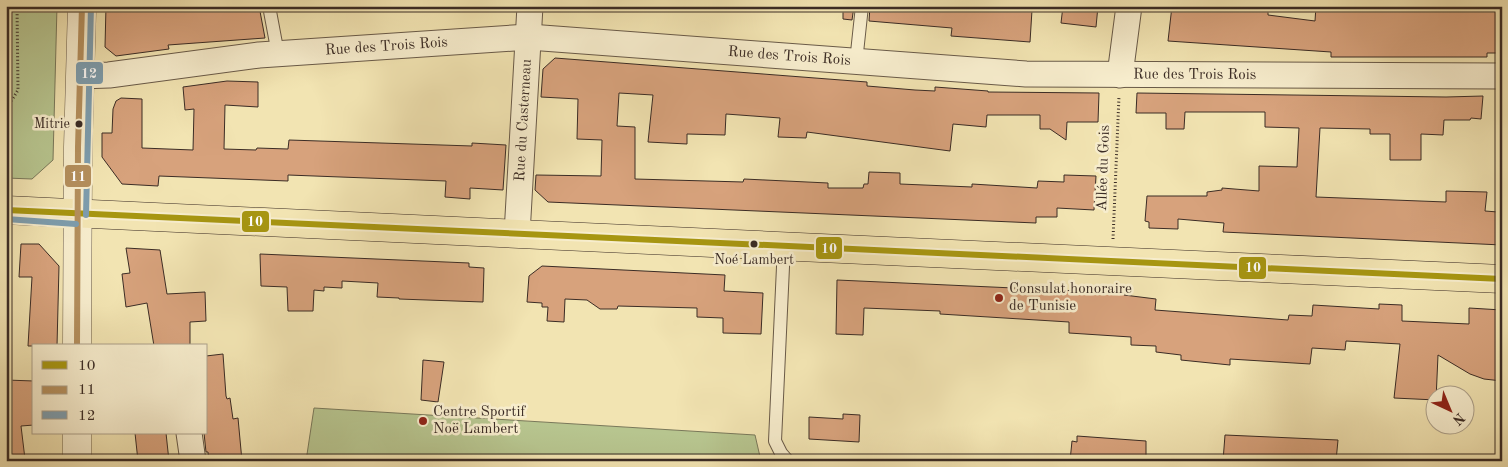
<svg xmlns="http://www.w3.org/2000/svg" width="1508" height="467" font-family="'Old Standard TT',serif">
	<rect width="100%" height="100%" fill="#f2e4b2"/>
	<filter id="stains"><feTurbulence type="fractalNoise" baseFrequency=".004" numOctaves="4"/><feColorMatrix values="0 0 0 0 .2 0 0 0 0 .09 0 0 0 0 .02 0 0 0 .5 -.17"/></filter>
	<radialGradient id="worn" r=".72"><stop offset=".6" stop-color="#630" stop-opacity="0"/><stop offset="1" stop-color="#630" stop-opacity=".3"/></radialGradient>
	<path fill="#b7c58f" stroke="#79785a" d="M6,6H57L53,160L32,179L6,178Z
		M314,408L755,435L761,461H306Z"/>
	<path fill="#d7a27c" stroke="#3b2c25" d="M106,6H259L265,38L168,45L169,49L116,56L105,47Z
		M843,6H854L852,20L843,19Z
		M870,6H983L1032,10L1030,42L951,36L952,28L869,21Z
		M1063,6H1098L1096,27L1061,23Z
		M1172,6H1268V15L1315,21L1316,6H1488L1502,9V53H1487V57H1331V52L1168,41Z
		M555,58L867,82V86L915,90L935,91V87L988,91V92L1099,93L1098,122H1067L1066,140L1050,129H1040V115H987L986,127L953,124L950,151L807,132L806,138L778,137L780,118L726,114L725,135L687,134V144L648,142L653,95L619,93L617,126L635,127V179L743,182L744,179L828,183V188H863L864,184H868L869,172L900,173V184L972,187V184L1037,188L1038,181L1064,182V175L1096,176L1094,210L1057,208V217H1036V223L548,202L535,190L536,175L601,176L602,140L577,139L578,99L541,97L543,69Z
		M227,81L258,82V107L225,105L224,149L256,150L257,148L288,149L289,140L472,146V143L506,145L503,190L470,188V199L445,197L446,181L288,175V181L159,176L158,186L122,184L102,157V133H112L113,109L116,101L121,98L142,99V148L193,150L194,109L185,110L183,87Z
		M1137,93L1446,97L1483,96L1481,119L1471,118L1470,120H1444L1443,135L1421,134V160H1390V134H1370V129L1320,128L1316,197L1446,202V191L1487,192L1485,211L1498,212L1497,216L1502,217V245L1223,232L1224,223L1178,219V229L1149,228V222L1145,221L1147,196H1207V192L1222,190V188L1259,191V166L1297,167L1299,128L1265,127V112H1185L1184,129H1166V113H1136Z
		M21,244H39L59,266L57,346H28L32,277H19Z
		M126,248L160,250L167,294L205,292L206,321L190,322V346H154L147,303L126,307L122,274L130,273Z
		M260,254L469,263V267L484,268L483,302L399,299V298L377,297L378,283L342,281V288L324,287V291L314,290L313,311H288L287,287L261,286Z
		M542,266L725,275L724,291L763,293L761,334L723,333V318L697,317V308L618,306L617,309H600L587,300L565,299L564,322L547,321L548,307H542V303L527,302L529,276Z
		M837,280L1124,293V295L1156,299L1155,310L1288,320L1289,315L1312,316L1313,305L1379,309V304L1402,305V321L1469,324V308L1502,310V381L1484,379L1470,374L1438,355L1436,400L1394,398L1400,344L1346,341L1345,350L1312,348L1310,364L1230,359V365L1181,360V355L1156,352V346L1131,345V337L1069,333V322L940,314V311L864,308L863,335L836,334Z
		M223,354L226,396L227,399L230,398L233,419L238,418L242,461H209L208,452H206L204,433H206V356Z
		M423,360L444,362L438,402L421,400Z
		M6,380L34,381V425L21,426L25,459L6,460Z
		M843,414L860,415L859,442L809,439V417L843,419Z
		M135,433H166L169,461H138Z
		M1225,435L1338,440L1336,461H1223Z
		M1077,436L1146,441V461L1101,459L1100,461H1070L1072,441L1077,442Z"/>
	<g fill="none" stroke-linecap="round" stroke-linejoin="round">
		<defs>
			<path id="service" d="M269,6L278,54
				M856,62L862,6
				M784,245L775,441L781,453L788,461"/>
			<g id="minor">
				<path d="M1120,75L1129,6"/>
				<path id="s1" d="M80,76L109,75L259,55L529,37L1026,74L1502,76"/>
				<path id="s2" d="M517,234L530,6"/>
				<path d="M189,433L193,461"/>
			</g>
			<path id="tertiary" d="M77,346L78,147L82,6
				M77,461V433"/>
			<path id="primary" d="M6,210C505,232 1003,258 1502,279"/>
		</defs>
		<use href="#service" stroke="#695a48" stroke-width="14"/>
		<use href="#minor" stroke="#695a48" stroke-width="27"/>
		<use href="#tertiary" stroke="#695a48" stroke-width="29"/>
		<use href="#primary" stroke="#3b2c25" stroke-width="29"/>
		<path stroke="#3b2c25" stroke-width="3" stroke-dasharray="1 2.5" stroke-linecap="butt" d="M6,110L18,90L17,6
			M1113,239L1119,96"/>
		<use href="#service" stroke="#f7edcd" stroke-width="12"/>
		<use href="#minor" stroke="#f7edcd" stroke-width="25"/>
		<use href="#tertiary" stroke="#f7edcd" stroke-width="28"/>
		<use href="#primary" stroke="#f2e4b2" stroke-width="28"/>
		<defs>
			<path id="bus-1" d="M6,210L1502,279"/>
			<path id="bus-2" d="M77,346L78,147L82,6"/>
			<path id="bus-3" d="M86,215L91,6
				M6,219L76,224"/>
		</defs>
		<use href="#bus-1" stroke="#f7edcd" stroke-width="10"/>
		<use href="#bus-2" stroke="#f7edcd" stroke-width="10"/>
		<use href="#bus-3" stroke="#f7edcd" stroke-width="10"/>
		<use href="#bus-1" stroke="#a79611" stroke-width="6"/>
		<use href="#bus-2" stroke="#b48f5d" stroke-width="6"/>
		<use href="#bus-3" stroke="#7d9dae" stroke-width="6"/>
	</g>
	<g fill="#3b2c25" stroke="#f7edcd" stroke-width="2">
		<circle cx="79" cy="124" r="4.5"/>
		<circle cx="754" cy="244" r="4.5"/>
	</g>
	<g fill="#8f2418" stroke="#f7edcd" stroke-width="2">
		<circle cx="999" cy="298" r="5"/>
		<circle cx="423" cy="421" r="5"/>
	</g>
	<g text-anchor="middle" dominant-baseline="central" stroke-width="5" stroke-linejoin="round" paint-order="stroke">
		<g font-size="14" fill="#3b2c25" stroke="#f7edcd" text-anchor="end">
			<text x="70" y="124">Mitrie</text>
			<text x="754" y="260" text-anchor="middle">Noé Lambert</text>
		</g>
		<g font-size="15" fill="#3b2c25" stroke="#f7edcd">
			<text stroke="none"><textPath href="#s1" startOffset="308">Rue des Trois Rois</textPath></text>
			<text stroke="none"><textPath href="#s1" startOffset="712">Rue des Trois Rois</textPath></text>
			<text stroke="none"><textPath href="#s1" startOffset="1118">Rue des Trois Rois</textPath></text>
			<text stroke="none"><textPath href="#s2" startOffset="114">Rue du Casterneau</textPath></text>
			<text transform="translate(1104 168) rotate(-88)">Allée du Gois</text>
		</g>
		<g font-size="15" fill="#3b2c25" stroke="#f7edcd" text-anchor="start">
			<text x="1009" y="289">Consulat honoraire<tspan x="1009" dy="17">de Tunisie</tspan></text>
			<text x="433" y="412">Centre Sportif<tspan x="433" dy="17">Noë Lambert</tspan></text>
		</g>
	</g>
	<g stroke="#f7edcd" stroke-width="2">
		<rect x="75" y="61" width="29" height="24" rx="5" fill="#7d9dae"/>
		<rect x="64" y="164" width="28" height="24" rx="5" fill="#b48f5d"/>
		<rect x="241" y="210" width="29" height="23" rx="5" fill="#a79611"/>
		<rect x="815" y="236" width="28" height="24" rx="5" fill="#a79611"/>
		<rect x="1238" y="256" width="29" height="24" rx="5" fill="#a79611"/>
	</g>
	<g font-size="14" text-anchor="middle" font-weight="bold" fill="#fff">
		<text x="89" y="78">12</text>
		<text x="78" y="181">11</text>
		<text x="255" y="226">10</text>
		<text x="829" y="253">10</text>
		<text x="1253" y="272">10</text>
	</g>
	<rect width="1508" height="467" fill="none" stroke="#f2e4b2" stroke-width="25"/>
	<rect x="8" y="8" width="1493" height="452" fill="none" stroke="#3b2c25" stroke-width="2.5"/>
	<rect x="12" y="12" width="1483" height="442" fill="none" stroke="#3b2c25"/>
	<rect x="32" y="344" width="175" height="90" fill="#f7edcd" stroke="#aca08a"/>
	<rect x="42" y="361" width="25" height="8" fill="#a79611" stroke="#aca08a"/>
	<text x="78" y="370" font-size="15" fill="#3b2c25">10</text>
	<rect x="42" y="386" width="25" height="8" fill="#b48f5d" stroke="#aca08a"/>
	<text x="78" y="394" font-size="15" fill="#3b2c25">11</text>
	<rect x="42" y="411" width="25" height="8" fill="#7d9dae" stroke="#aca08a"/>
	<text x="78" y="420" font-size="15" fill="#3b2c25">12</text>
	<g transform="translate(1450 410) rotate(136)"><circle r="24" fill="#f7edcd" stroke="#aca08a"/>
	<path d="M0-4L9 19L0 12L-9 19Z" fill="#8f2418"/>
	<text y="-8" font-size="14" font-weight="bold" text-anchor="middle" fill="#3b2c25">N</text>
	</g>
	<rect width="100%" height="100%" filter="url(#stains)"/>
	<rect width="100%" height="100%" fill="url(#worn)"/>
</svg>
